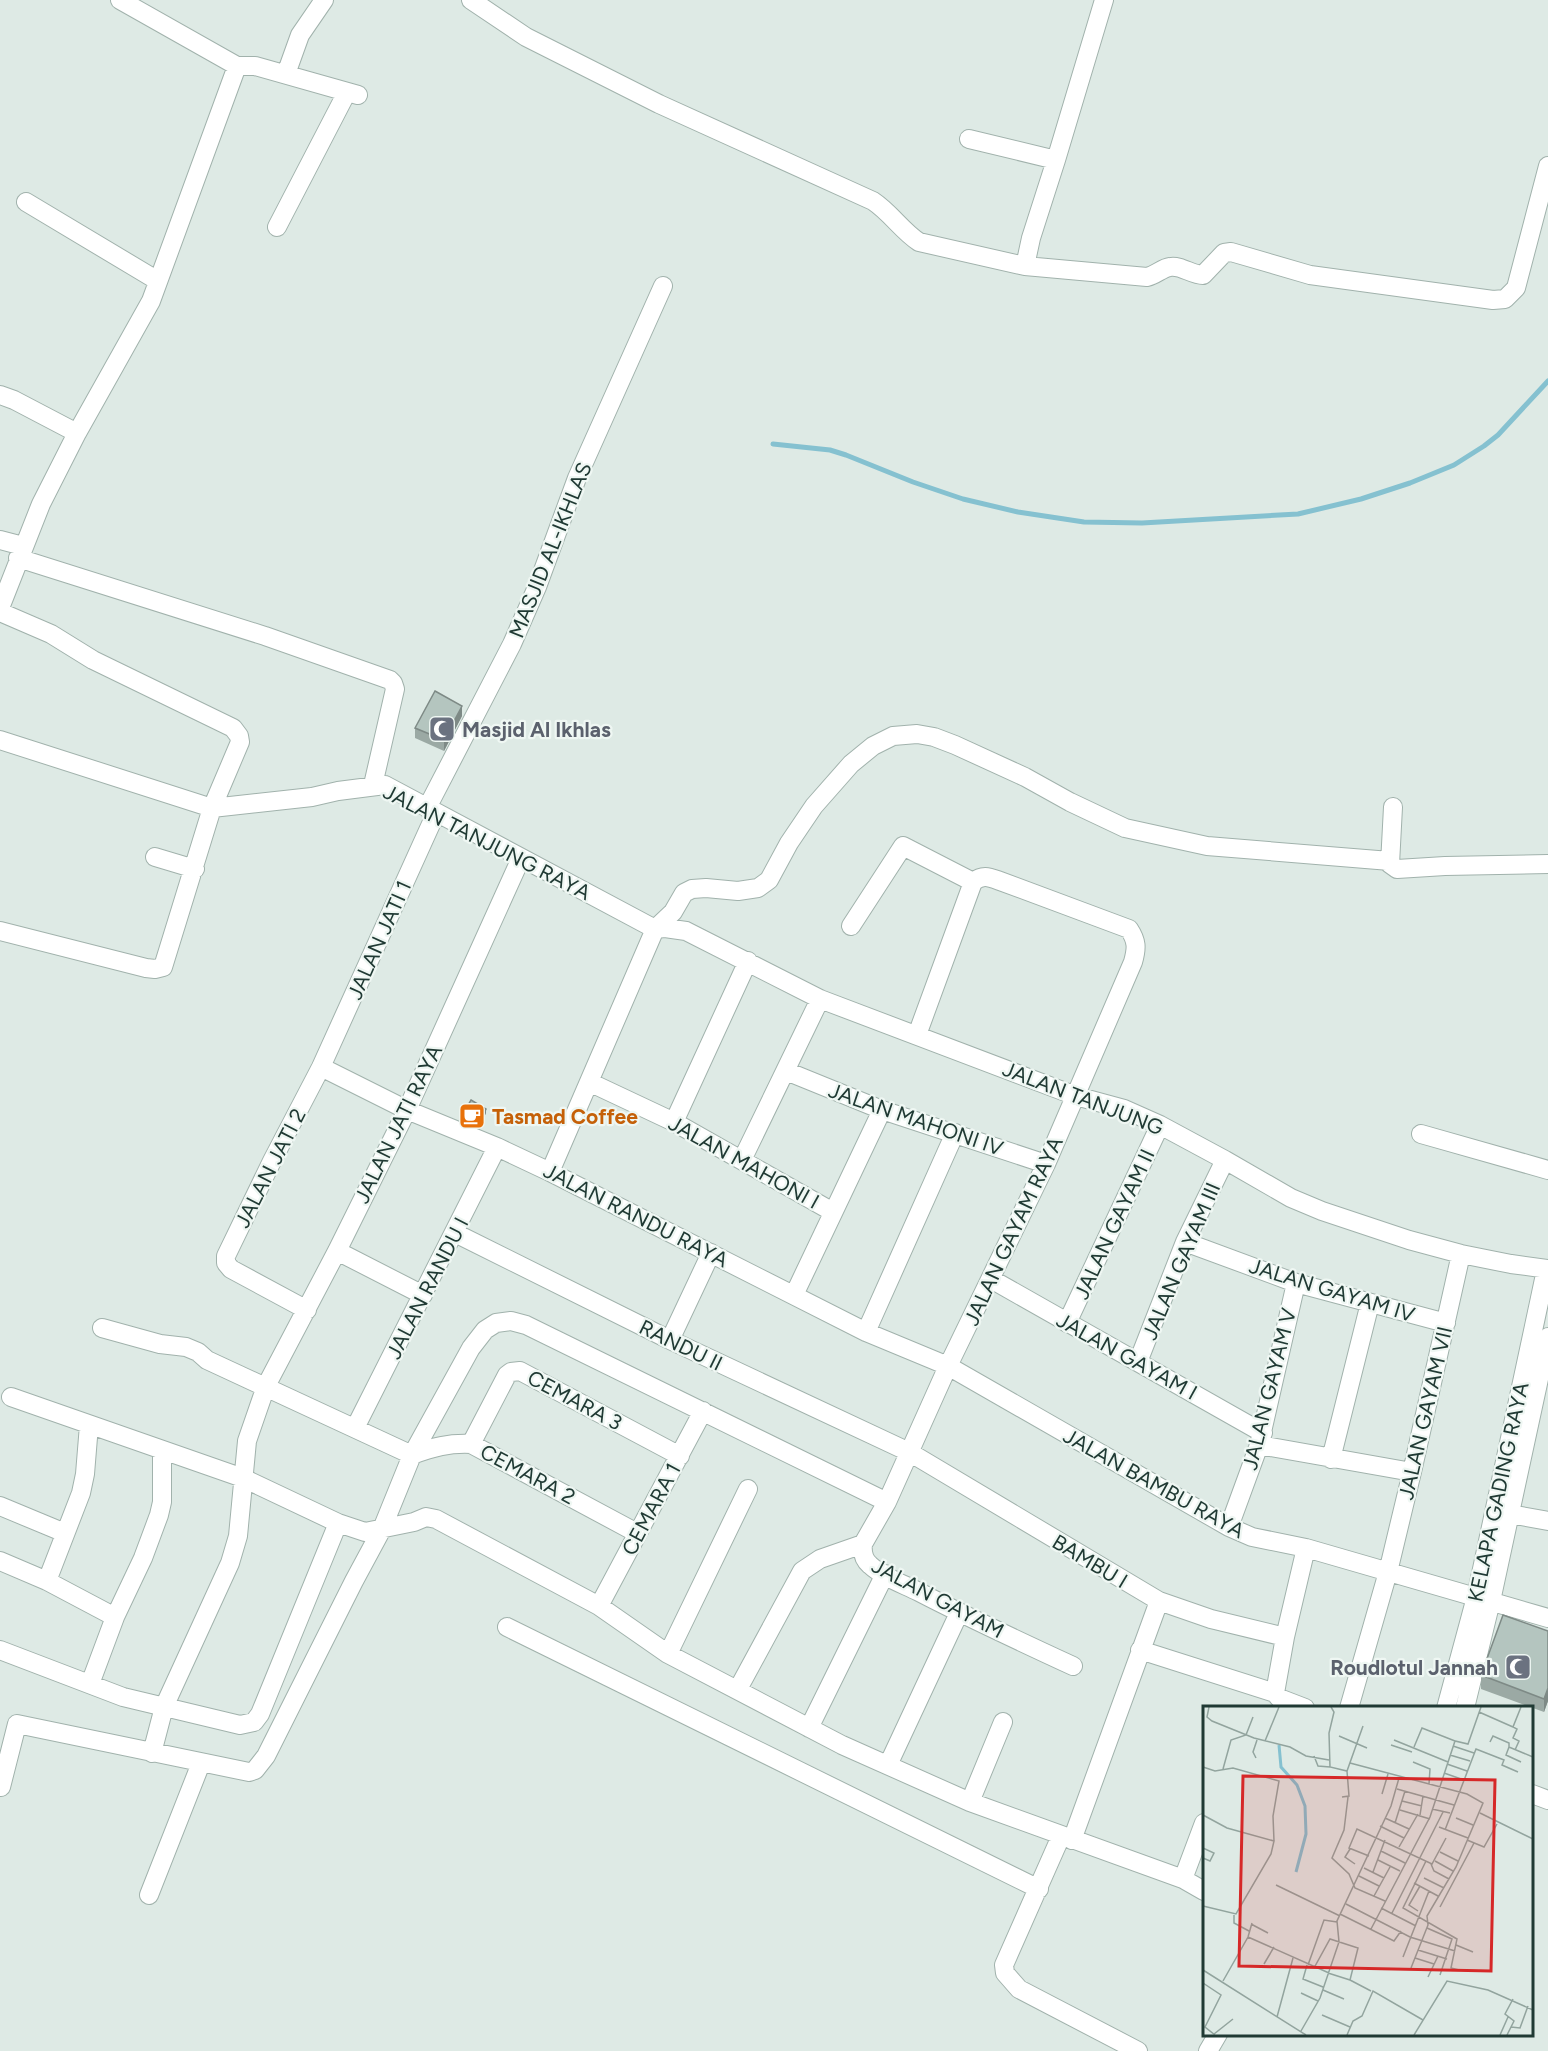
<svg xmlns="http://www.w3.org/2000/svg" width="1548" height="2051" font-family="Figtree,sans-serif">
	<rect width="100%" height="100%" fill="#deeae5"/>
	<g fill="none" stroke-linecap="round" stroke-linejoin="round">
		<path stroke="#85c1d0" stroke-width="5" d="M773,444L830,450L846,455L913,482L963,499L1018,512L1084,522L1142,523L1298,514L1361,499L1410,483L1454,465L1484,446L1498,435L1548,381"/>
		<defs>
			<path id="street" d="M120,0L237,66H255L358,95
				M471,0L526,37L659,104L873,201C891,213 902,231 919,242L1025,266L1031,238L1056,160L1104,0
				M286,74L300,35L324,0
				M969,139L1056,160
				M26,202L158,281
				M277,227L347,92
				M1025,266L1147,277C1156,275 1162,268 1170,267C1181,265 1192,275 1203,275L1224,253L1231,252L1310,275L1493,300L1505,299L1516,288L1548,166
				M0,395L14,400L77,433
				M0,540L23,546
				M18,558L265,636L390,680L393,683L395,689L373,785
				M0,608L41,504L77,433L151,301L237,66
				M0,612L51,634L93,660L233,728L239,736L240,742L212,808L163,967L155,969L146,968L0,931
				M0,740L212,808L312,797L338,791L385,785L655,929
				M1393,807L1390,864L1397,869L1445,866L1548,864
				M427,808L512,644L537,587L577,478L663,286
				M155,857L195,869
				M851,926L903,846L973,882
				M655,929L665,928L686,931L820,999L1076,1096L1124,1109L1160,1125L1225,1160L1291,1198L1322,1211L1409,1240L1461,1254L1511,1264L1548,1269
				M917,1035L973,882C983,874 989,877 1000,881L1129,929C1137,941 1137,948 1133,962L1046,1164L948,1366L887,1502L863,1544C862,1552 864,1560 870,1565C883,1577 903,1584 919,1592C969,1618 1021,1642 1073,1666
				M321,1067L407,1110L497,1147L550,1172L866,1332L948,1366L1229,1527L1252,1537L1306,1548L1548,1618
				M786,1071L882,1110L1046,1164
				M589,1082L674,1122L833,1212
				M674,1122L748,961
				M1421,1134L1548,1170
				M742,1160L820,999
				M550,1172L655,929L673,912L684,893L692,889L706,888L738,891L758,888L769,880L789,843L814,806L851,764L873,746L893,736L917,734L934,737L955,745L1025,777L1070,802L1125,828L1207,846L1390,861
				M455,1233L670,1340L909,1452L1159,1601L1211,1619L1285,1637
				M1185,1242L1296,1283L1446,1323
				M337,1251L423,1295
				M991,1279L1263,1433
				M794,1295L882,1110
				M307,1310L231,1269L226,1263V1256L272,1161L321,1067L436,813
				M1067,1323L1160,1125
				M102,1328L160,1344L186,1347L198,1352L207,1360L412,1455C433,1447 449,1443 471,1444L637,1533
				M866,1332L955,1133
				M670,1340L711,1253
				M1138,1362L1185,1242L1225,1160
				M11,1397L243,1478L338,1523L365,1532L414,1522L426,1517L436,1519L599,1606L668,1654L842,1745L970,1802L1183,1879L1204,1891
				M355,1428L497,1147
				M471,1444L507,1375L511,1372L520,1371L680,1456
				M1259,1445L1412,1472
				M1331,1459L1370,1303
				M0,1506L65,1533
				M1510,1514L1548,1521
				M1229,1527L1259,1445L1296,1283
				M0,1561L47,1581L115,1617
				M47,1581L81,1493L85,1474L89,1425
				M599,1606L703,1411
				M507,1627L1039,1889
				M0,1650L123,1697L240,1725L254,1722L260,1714L338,1523
				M1140,1650L1275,1693L1279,1698L1305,1708
				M668,1654L748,1489
				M90,1684L115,1617L143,1558L159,1515L162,1502V1450
				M738,1689L802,1571L820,1559L863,1544
				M1275,1693L1285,1637L1306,1548
				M1349,1708L1388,1572L1412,1472L1461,1254
				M1446,1708L1476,1597L1540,1298L1544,1279L1548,1276
				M1465,1708L1491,1601L1548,1337
				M809,1728L885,1574
				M152,1753L164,1707L230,1563L238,1536L247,1441L266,1386L337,1251L407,1110L521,858
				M888,1765L959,1613
				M1,1787L17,1724L249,1772L255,1770L266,1756L354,1581L382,1529L412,1455L471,1348L485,1330L496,1323L511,1321L526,1325L887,1502
				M1532,1794L1548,1800
				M970,1802L1003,1722
				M1061,1836L1004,1965L1005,1973L1019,1989L1138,2051
				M1072,1840L1159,1601
				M1183,1879L1204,1823
				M149,1895L201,1763
				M1208,2051L1218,2034"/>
		</defs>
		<use href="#street" stroke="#a1b2ac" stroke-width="20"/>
		<use href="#street" stroke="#fff" stroke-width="18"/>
	</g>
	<path fill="#9ba9a4" d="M462,716L444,751L415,738V728Z
		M486,1113L479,1128L461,1120V1117Z
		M1548,1631V1701L1544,1712L1481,1689V1675Z"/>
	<path fill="#7e8a86" d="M462,706V716L444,751V740Z
		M486,1109V1113L479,1128V1124Z
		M1548,1688V1701L1544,1712V1699Z"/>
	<path fill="#b4c5bf" stroke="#7e8a86" stroke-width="1.5" d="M435,691L462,706L444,740L415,728Z
		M471,1100L486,1109L479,1124L461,1117Z
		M1503,1615L1548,1631V1688L1544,1699L1481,1675Z"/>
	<defs>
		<symbol id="mosque-square" viewBox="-11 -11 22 22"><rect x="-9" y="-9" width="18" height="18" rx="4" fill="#6b7280" stroke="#eff7f3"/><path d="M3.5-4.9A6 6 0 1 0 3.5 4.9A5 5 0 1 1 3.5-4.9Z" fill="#fff"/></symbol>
		<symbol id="cafe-square" viewBox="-11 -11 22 22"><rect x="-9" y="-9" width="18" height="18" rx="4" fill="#e8710a" stroke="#eff7f3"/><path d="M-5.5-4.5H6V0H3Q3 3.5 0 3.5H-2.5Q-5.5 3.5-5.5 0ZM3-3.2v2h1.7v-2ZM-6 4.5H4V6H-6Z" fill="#fff"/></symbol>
	</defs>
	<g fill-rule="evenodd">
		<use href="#mosque-square" x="427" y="714" width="30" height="30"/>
		<use href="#cafe-square" x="457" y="1101" width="30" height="30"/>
		<use href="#mosque-square" x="1503" y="1652" width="30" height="30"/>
	</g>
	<g text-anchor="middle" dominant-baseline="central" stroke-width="4.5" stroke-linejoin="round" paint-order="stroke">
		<g font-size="21" fill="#203a34" stroke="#eff7f3">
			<text transform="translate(550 550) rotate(-68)">MASJID AL-IKHLAS</text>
			<text transform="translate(487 842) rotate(27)">JALAN TANJUNG RAYA</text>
			<text transform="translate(379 940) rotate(-66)">JALAN JATI 1</text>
			<text transform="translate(1083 1098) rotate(21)">JALAN TANJUNG</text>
			<text transform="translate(916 1119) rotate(19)">JALAN MAHONI IV</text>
			<text transform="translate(398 1124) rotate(-64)">JALAN JATI RAYA</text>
			<text transform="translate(744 1162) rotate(29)">JALAN MAHONI I</text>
			<text transform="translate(270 1168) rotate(-63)">JALAN JATI 2</text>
			<text transform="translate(636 1215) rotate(27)">JALAN RANDU RAYA</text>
			<text transform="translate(1114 1224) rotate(-65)">JALAN GAYAM II</text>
			<text transform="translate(1013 1231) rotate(-65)">JALAN GAYAM RAYA</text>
			<text transform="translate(1181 1261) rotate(-67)">JALAN GAYAM III</text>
			<text transform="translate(427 1288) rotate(-63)">JALAN RANDU I</text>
			<text transform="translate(1332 1290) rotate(17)">JALAN GAYAM IV</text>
			<text transform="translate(681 1345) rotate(26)">RANDU II</text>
			<text transform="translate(1127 1356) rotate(29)">JALAN GAYAM I</text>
			<text transform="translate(1269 1389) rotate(-76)">JALAN GAYAM V</text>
			<text transform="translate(575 1400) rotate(28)">CEMARA 3</text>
			<text transform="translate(1425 1413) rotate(-77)">JALAN GAYAM VII</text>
			<text transform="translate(528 1474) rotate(28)">CEMARA 2</text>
			<text transform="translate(1154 1483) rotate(29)">JALAN BAMBU RAYA</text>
			<text transform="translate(1498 1492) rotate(-78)">KELAPA GADING RAYA</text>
			<text transform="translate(651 1509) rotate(-62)">CEMARA 1</text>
			<text transform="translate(1090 1561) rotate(31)">BAMBU I</text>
			<text transform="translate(938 1598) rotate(28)">JALAN GAYAM</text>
		</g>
		<g font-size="21" font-weight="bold" fill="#5b616d" stroke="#eff7f3" text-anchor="start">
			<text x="462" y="729">Masjid Al Ikhlas</text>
			<text x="1498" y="1667" text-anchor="end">Roudlotul Jannah</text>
		</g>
		<g font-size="21" font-weight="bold" fill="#c56008" stroke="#eff7f3" text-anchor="start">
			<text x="492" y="1116">Tasmad Coffee</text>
		</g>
	</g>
	<g transform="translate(1203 1706)">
		<rect width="330" height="330" fill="#deeae5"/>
		<path fill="none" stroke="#85c1d0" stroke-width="3" d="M76,39L78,61L94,79L102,100L103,128L93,166"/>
		<path fill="none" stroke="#92a49e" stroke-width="1.5" d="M6,1L4,11L9,15L51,32L87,41L103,50L126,54M128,1L131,6L126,27L127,61L144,65L160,20M276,6L310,21M136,30L164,42M191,34L245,56M62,35L76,1M287,36L290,30L306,37V41M188,39L209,46M250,40L271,47M211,41L219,22L252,35M312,44L316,35L310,32L314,23L310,21L318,1M247,49L267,55M111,50L115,60L127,61M53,52L50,46L54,34M210,56L227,63L226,78M318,56L303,49L306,41L330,51M147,57L264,88L280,97L253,161L224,210L225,219L208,262M244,58L264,65M0,61L12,65L30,62L76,75L70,110L71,135M20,63L28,34L43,29L50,11M241,67L261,74M194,83L251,99M179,88L185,68M139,91L146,90L144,65M145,91L141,124L129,152L146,168L152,182L182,195M199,95L219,100M229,103L247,107M197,104L227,113M277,107L330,133M0,109L24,122L71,135L68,148L33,208L0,200M217,109L220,90M182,112L206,123M253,112L270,119M192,117L202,85M177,120L201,132M236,121L265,132M242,124L273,43L301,54L299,59L315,66M264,134L281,141L294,118M196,141L215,108M0,142L11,147L7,155L0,152M147,143L142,151L152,158M178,145L202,157M237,146L255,155M166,150L146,142L154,123L229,158L243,132M175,154L197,165M223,155L200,202L254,233L248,262L256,264M232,155L250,165M228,158L231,165L246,173M161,162L181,172M170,166L182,134M156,170L176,180M221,172L241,182M211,177L235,190M73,179L137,210M171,190L187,161M143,198L207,231L252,245M237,201L271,137M178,202L213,220M215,205L206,199L217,180M189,207L240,106M137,208L191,235L198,225M31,209V217L46,225M48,218L65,227M224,222L249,233L237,269M168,223L227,111L252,35L265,38L278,1M45,231L126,267M253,239L270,246M215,244L244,253M200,251L226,185M212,252L231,258M61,258L71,241M104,259L100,273L120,281M105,259L121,214L134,216M111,262L127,233L155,242L147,274L125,267M0,264L103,329M225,271L235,250M147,274L168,285M20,275L45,231L49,217M0,277L18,289L2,321L12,329M120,284L141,293M98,287L115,295M119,309L147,321M74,311L90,252M308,321L317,322L325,300M98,325L117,292L136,236L134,215L188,100L196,72M11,328L30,313M144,329L150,315L159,310L170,285L220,314M211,329L244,275L285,284L330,304M297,329L305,311M304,329L311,315L302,308L310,293"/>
		<path fill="#d62828" fill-opacity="0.15" stroke="#d62828" stroke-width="3" d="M40,70L292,74L288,265L36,260Z"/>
		<rect width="330" height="330" fill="none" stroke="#203a34" stroke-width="3"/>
	</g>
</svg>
